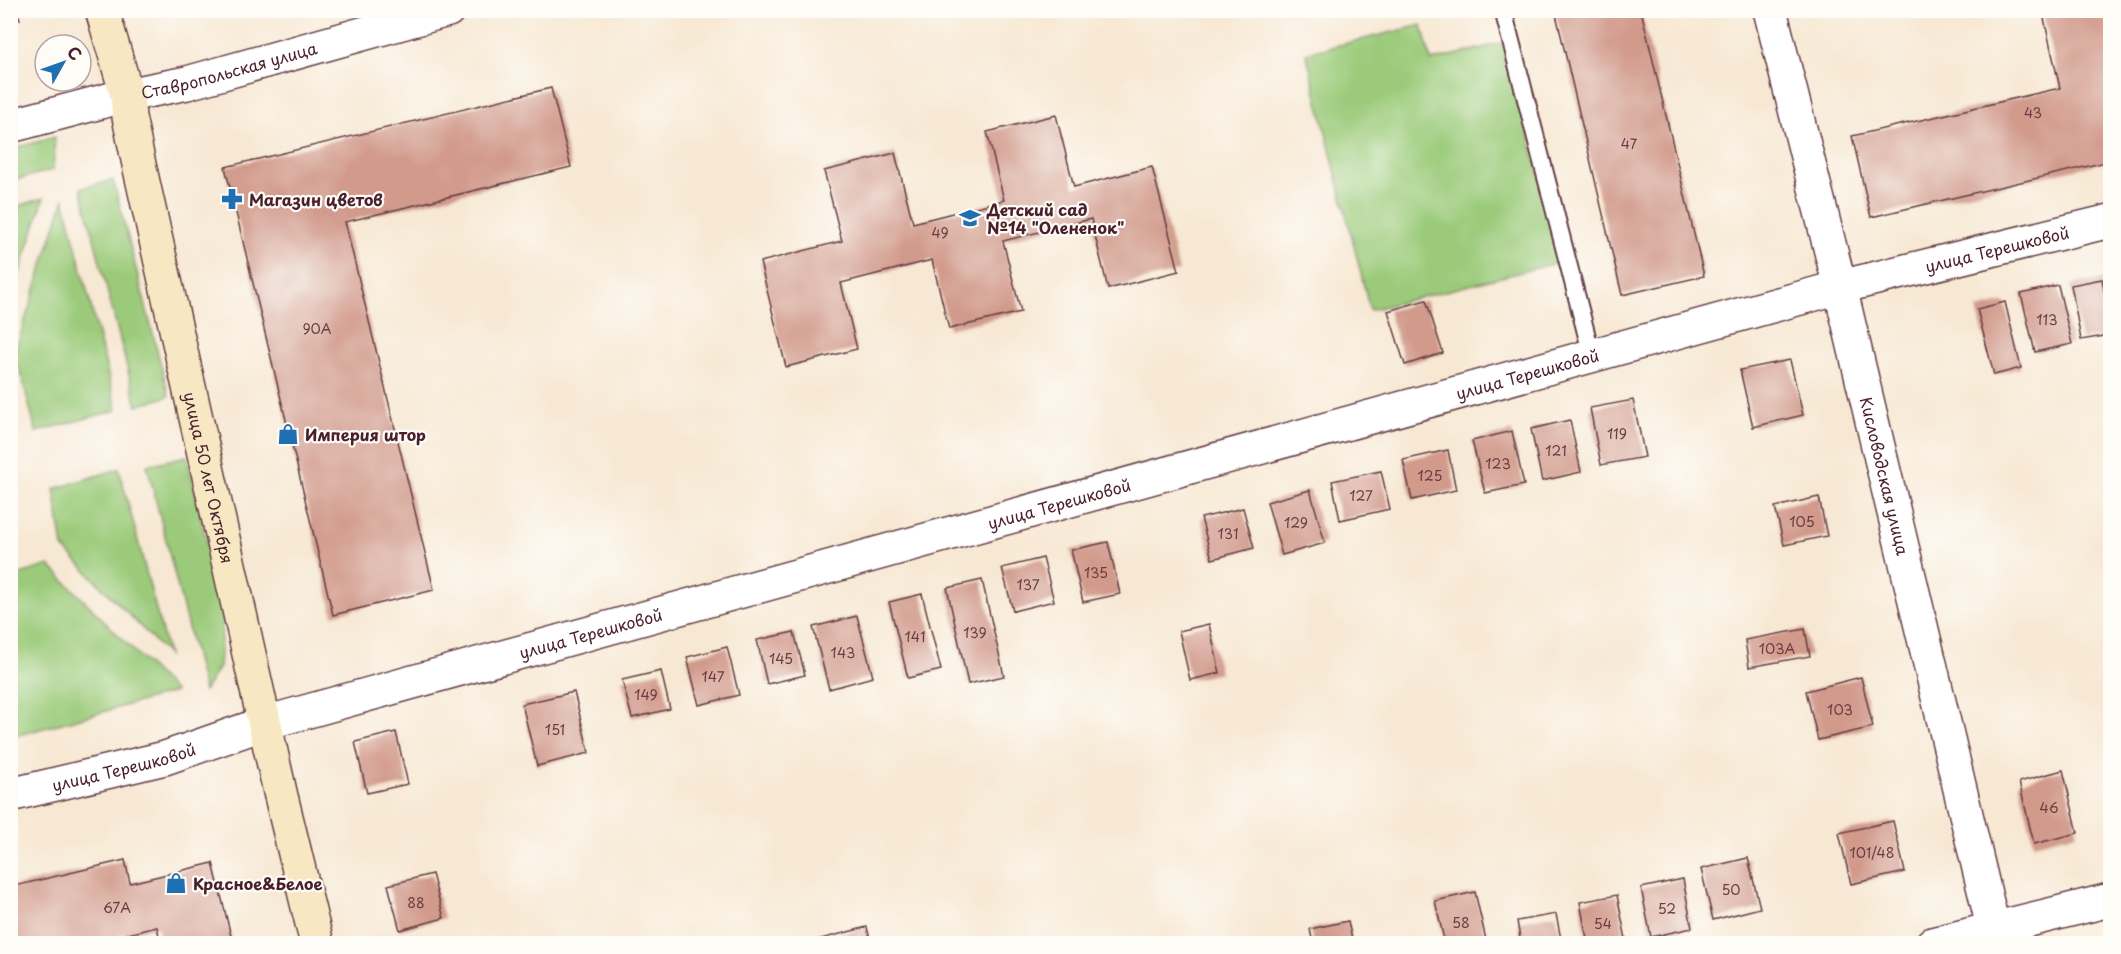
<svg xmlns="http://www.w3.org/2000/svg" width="2121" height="954" font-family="'Playpen Sans',sans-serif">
	<rect width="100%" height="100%" fill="#fdfcf7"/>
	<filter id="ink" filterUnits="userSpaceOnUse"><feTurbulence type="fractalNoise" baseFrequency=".0167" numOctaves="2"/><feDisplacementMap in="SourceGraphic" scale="12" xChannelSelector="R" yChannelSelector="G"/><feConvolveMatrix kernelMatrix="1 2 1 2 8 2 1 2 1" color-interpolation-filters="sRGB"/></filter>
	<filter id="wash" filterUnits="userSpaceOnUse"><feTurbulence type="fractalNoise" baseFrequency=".008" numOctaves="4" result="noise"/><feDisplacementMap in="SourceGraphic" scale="24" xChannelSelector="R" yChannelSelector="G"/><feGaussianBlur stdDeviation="1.35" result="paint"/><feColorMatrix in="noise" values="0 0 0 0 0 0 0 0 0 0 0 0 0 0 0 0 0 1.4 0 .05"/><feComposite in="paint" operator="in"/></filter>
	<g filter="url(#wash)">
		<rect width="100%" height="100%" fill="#f7e8d3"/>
		<path fill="#9bcb7a" stroke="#727552" stroke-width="1.5" d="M1422,25L1431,61L1506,42L1561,262L1370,310L1306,53Z
			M55,137L53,170L11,181V149Z
			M113,180L169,396L137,406L81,188Z
			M44,198L11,299V208Z
			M64,199L117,410L36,432L19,366L11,367V364Z
			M187,456L223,613L219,667L204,691L147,465Z
			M118,469H119L168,655L63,547L54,489Z
			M49,565L175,692L11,737V577Z"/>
		<g id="blocks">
			<path fill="#d19a8b" d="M10,10H17L20,19L10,21Z
				M1555,10H1641L1704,276L1622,295Z
				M2042,10H2110V161L1871,217L1852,136L2060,88Z
				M551,88L571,167L345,222L434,590L333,615L225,167Z
				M1056,115L1074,187L1152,167L1179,271L1108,289L1091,219L1003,241L1021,312L949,329L932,260L841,283L857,349L786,367L760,262L842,241L824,171L895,153L913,223L1004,200L987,132Z
				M2102,279L2110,323V335L2081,340L2071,285Z
				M2058,285L2072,344L2035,352L2021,294Z
				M1426,300L1443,353L1405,365L1388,311Z
				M2005,302L2021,368L1994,375L1977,309Z
				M1790,360L1803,415L1753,427L1740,370Z
				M1633,400L1645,457L1601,465L1590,408Z
				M1570,420L1581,472L1542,481L1531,429Z
				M1512,431L1524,485L1485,493L1472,441Z
				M1448,450L1456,490L1412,500L1403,460Z
				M1381,471L1390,509L1340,520L1332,481Z
				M1310,490L1325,543L1282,555L1267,502Z
				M1819,497L1827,536L1784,545L1775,507Z
				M1243,508L1254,548L1212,559L1201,518Z
				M1108,542L1120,594L1083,602L1071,550Z
				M1043,558L1054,601L1013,611L1002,568Z
				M982,580L1004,676L968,684L947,588Z
				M922,594L941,670L908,678L889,602Z
				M857,616L873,677L829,689L813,627Z
				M1209,624L1220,673L1190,680L1179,631Z
				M1805,629L1810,656L1749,667L1745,640Z
				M794,632L805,675L767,684L757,640Z
				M727,647L739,695L699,705L687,657Z
				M661,671L670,709L632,718L622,680Z
				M1861,677L1873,727L1818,740L1806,691Z
				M574,692L589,753L537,766L522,704Z
				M396,732L408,784L367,793L355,742Z
				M2063,770L2078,833L2034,844L2019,782Z
				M1893,821L1905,872L1851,884L1839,833Z
				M1748,858L1760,908L1713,920L1701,869Z
				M125,860L130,883L213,863L233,944H161L157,927L86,944H10V887Z
				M432,874L444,918L400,930L388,885Z
				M1683,879L1692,928L1651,937L1641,888Z
				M1475,892L1487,944H1445L1435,901Z
				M1617,895L1627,944H1588L1580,902Z
				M1556,914L1562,944H1521L1517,921Z
				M1348,921L1353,944H1313L1310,929Z
				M867,927L871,944H818L817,940Z"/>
		</g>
	</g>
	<g filter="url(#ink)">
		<use href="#blocks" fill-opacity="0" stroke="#643d44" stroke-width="1.5"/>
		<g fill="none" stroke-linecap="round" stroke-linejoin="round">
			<defs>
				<path id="service" d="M1503,10L1592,356"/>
				<g id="minor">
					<path id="s1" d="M1770,10L1840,287L1997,944"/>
					<path d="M10,126L127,95"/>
					<path id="s2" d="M10,795L165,758L265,723L1840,287L2110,221"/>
					<path d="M1932,944L2110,900"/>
				</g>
				<g id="tertiary">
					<path id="s3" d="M127,95L187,83L448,10"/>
				</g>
				<g id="secondary">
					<path id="s4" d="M102,10L127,95L129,117L138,160L280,792L317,944"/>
				</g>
			</defs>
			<use href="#service" stroke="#643d44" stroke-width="20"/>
			<use href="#minor" stroke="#643d44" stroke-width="36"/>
			<use href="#tertiary" stroke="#643d44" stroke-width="36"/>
			<use href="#secondary" stroke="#643d44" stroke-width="36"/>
			<use href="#service" stroke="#fff" stroke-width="16"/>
			<use href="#minor" stroke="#fff" stroke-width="33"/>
			<use href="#tertiary" stroke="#fff" stroke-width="33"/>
			<use href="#secondary" stroke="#f7e8c3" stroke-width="33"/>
		</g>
	</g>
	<defs>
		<symbol id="pharmacy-bare" viewBox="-9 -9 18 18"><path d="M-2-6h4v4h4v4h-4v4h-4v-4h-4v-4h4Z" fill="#1f6fb2" stroke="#fdfcf7" stroke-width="2.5" paint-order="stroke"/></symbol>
		<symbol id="school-bare" viewBox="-9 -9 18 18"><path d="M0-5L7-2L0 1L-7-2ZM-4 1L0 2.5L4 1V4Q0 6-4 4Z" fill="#1f6fb2" stroke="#fdfcf7" stroke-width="2.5" paint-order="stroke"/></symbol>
		<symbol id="shop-bare" viewBox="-9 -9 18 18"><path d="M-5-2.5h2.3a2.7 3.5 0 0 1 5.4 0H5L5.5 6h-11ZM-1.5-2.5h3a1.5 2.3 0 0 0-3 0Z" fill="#1f6fb2" stroke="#fdfcf7" stroke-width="2.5" paint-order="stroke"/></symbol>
	</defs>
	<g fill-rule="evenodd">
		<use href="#pharmacy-bare" x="217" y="184" width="30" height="30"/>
		<use href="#school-bare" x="955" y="203" width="30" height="30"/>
		<use href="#shop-bare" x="273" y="419" width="30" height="30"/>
		<use href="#shop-bare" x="161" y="868" width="30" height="30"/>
	</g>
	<g text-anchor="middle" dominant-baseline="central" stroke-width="4.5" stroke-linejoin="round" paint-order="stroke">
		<g font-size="14" fill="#6c3e43">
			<text x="2033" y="112">43</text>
			<text x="1629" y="143">47</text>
			<text x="940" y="232">49</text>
			<text x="2047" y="319">113</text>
			<text x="317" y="328">90А</text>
			<text x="1617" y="433">119</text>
			<text x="1556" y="450">121</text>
			<text x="1498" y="463">123</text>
			<text x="1430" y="475">125</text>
			<text x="1361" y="495">127</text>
			<text x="1802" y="521">105</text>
			<text x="1296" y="522">129</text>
			<text x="1228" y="533">131</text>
			<text x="1096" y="572">135</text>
			<text x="1028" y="584">137</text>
			<text x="975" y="632">139</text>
			<text x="915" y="636">141</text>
			<text x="1777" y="648">103А</text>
			<text x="843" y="652">143</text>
			<text x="781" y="658">145</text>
			<text x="713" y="676">147</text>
			<text x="646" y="694">149</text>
			<text x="1840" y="709">103</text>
			<text x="555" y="729">151</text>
			<text x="2049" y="807">46</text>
			<text x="1872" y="852">101/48</text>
			<text x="1731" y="889">50</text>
			<text x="416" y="902">88</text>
			<text x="117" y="907">67А</text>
			<text x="1667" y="908">52</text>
			<text x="1461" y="922">58</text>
			<text x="1603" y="923">54</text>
		</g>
		<g font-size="16" fill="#4a1f2b" stroke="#fdfcf7">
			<text stroke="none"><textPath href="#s3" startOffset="105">Ставропольская улица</textPath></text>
			<text stroke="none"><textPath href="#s2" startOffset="2061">улица Терешковой</textPath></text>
			<text stroke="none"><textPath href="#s2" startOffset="1575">улица Терешковой</textPath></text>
			<text stroke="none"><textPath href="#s4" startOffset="480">улица 50 лет Октября</textPath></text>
			<text stroke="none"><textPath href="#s1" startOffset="480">Кисловодская улица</textPath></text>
			<text stroke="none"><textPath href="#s2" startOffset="1089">улица Терешковой</textPath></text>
			<text stroke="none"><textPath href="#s2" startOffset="603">улица Терешковой</textPath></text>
			<text stroke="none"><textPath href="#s2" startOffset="117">улица Терешковой</textPath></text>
		</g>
		<g font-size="16" font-weight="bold" fill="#4a1f2b" stroke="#fdfcf7" text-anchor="start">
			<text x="249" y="199">Магазин цветов</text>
			<text x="987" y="209">Детский сад<tspan x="987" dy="18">№14 "Олененок"</tspan></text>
			<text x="305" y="434">Империя штор</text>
			<text x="193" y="883">Красное&amp;Белое</text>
		</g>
	</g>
	<rect width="2121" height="954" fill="none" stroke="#fdfcf7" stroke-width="36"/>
	<g transform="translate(63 63) rotate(50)"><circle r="28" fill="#fdfcf7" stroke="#b5a4a5" stroke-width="1.5"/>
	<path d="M0-4.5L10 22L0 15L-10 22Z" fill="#1f6fb2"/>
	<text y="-9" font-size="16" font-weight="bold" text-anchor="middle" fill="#4a1f2b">С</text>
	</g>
</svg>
